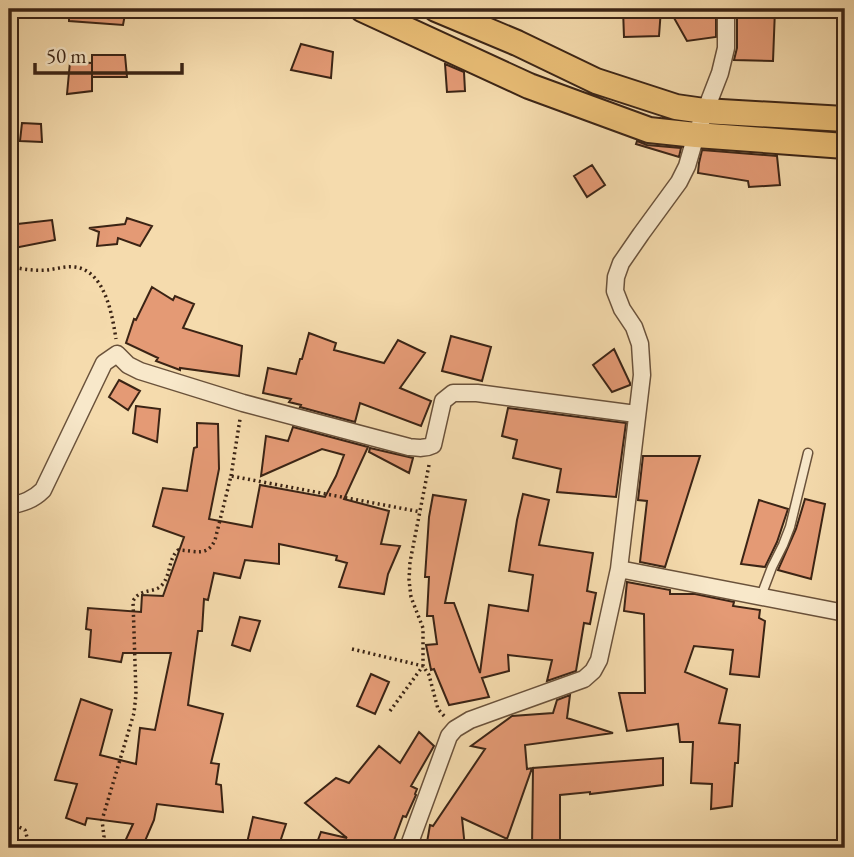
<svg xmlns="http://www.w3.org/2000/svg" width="854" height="857" font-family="'EB Garamond',serif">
	<rect width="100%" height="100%" fill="#f5dbad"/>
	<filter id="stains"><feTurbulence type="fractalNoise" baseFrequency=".00286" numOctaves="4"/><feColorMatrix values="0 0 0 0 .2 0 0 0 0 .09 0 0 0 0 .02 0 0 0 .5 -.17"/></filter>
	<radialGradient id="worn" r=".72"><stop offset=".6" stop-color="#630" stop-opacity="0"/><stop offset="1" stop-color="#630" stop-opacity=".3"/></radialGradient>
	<path fill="#e49a75" stroke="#3b2415" stroke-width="2" d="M69,9H126L123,25L69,21Z
		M623,9H661L659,36L624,37Z
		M669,9H716V37L687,41Z
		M737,9H775L773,61L734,60L737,48Z
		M301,44L333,52L331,78L291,70Z
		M92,55H125L127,77H92Z
		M70,62L92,63V91L67,94Z
		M445,64L464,72L465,91L447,92Z
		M22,123L41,124L42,142L20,141Z
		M637,141L647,145L681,148L679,157L636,144Z
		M702,150L777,156L780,185L749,187L748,181L698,173L699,163Z
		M592,165L605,185L587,197L574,176Z
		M127,218L152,226L140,246L118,238L117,244L97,246L99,232L89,228L125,224Z
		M52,220L55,240L9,249V225Z
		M152,287L173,300L175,296L194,304L183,328L242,346L239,376L180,368V370L156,361L158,358L126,343L134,319L136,320Z
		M309,333L336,343L334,350L384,363L398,340L425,353L400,388L431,401L421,426L360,403L355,422L300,407L301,405L289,402L291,399L263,393L268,368L296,374L300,359H302Z
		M451,336L491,347L482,381L442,371Z
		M614,349L630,383V385L612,392L593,365Z
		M119,380L140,391L128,410L109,397Z
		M136,406L160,409L157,442L133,433Z
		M508,408L626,423L616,497L557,492L561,469L513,458L517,440L502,436Z
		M197,423L218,424L219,469L209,519L252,527L260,485L325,497L336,476L344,455L322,449L261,476L266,436L288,441L293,427L368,447L344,499L389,511L381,544L400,546L388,574L384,594L339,587L347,563L336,560L337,556L279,544V564L245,560L240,578L214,573L208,600L204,599L202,631H198L188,705L223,714L211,763L219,764L216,784L221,785L223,812L157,804L154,820L142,848H122L133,824L87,818L85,825L66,818L77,784L55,780L81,699L112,710L100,755L136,764L140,728L155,730L171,653H123L121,662L89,657L91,630L86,629L88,608L141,612L142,595L163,596L184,537L153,526L163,488L187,491L194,448L197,447Z
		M370,448L413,458L409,473L369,452Z
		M643,456H700L665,567L640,562L647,501L638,500Z
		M523,494L549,500L539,545L593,553L587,591L596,593L590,624L584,623L576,671L547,681L552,660L508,655L509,671L482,678L489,697L449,705L434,669L431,670L426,645L437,644L433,616H427L429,577H425L429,517L433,495L466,500L445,603H454L480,673L489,605L528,611L533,575L509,571L517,520Z
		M805,499L825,504L811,579L778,570L796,529Z
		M759,500L788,509L777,542L765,567L741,564Z
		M627,582L670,590V594H695L734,602L733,606L760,610L759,618L765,621L759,677L730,674L733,650L694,646L685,672L727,689L719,723L740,725L738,763H735L732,806L711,809L712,784L691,783L693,742H680L678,724L627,731L619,693H645L644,614L624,611Z
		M240,617L260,621L250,651L232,645Z
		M371,674L389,682L375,714L357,706Z
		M570,695L567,718L613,733L525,745L527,769L532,768L507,839L462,818L465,848H426L430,825L433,826L485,749L471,746L512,716L553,713L557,700Z
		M419,732L434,746L411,786L417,789L415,794L416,795L406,817L403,816L391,848H315L321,832L347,838L305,803L336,778L349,783L379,746L400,763Z
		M663,758V785L590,794V792L560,795V848H532L533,768Z
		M253,817L286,824L278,848L247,843Z"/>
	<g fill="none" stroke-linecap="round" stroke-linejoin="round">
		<defs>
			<path id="service" d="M761,596L772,567L783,545L790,527L808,453"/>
			<path id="minor" d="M9,506C23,503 33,500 43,490L104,363L117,354L128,365L140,371L243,403L409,447C418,448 425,449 433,445L443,401L453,393H477L636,414
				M619,569L845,613
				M408,848L449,736L455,729L470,720L584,679L593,671L599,660L619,569L642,375L640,344L634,327L622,309L615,291L616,277L621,263L641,234L679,182L687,166L696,135L720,73L726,48V9"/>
			<path id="trunk" d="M362,9L529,86L649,130L696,135L845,146
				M436,9L517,43L596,81L676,107L704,111L845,119"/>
		</defs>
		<use href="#service" stroke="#6a523b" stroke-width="11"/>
		<use href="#minor" stroke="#6a523b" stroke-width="19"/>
		<use href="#trunk" stroke="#3b2415" stroke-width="28"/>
		<path stroke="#3b2415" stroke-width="3.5" stroke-dasharray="2 3.5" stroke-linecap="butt" d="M9,266C21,269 34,271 47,270C56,269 65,266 75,267C105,271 112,314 116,339
			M429,465L410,562L409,580L411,597L423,628V666L429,675L438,709L445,717
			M231,476L240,419
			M352,649L423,666
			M390,711L423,666
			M9,825H15L25,830L30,848
			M101,848L104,837L102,820L134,713L136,694L133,601C141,587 154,594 162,585C171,575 168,559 178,550C194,550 207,558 215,540L231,476L421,512"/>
		<use href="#service" stroke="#f8e8ca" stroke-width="8"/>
		<use href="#minor" stroke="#f8e8ca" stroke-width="16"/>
		<use href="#trunk" stroke="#eabe76" stroke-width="24"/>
	</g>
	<rect width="854" height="857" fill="none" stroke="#f5dbad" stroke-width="35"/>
	<rect x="10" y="10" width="833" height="836" fill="none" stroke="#3b2415" stroke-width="3.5"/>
	<rect x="18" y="18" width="819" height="822" fill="none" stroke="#3b2415" stroke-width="2"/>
	<path d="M35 63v10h147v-10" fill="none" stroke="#3b2415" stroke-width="3.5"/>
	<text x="46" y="63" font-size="21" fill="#3b2415" stroke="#f8e8ca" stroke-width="5" paint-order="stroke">50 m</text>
	<rect width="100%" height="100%" filter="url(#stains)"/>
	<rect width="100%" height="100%" fill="url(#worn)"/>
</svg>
